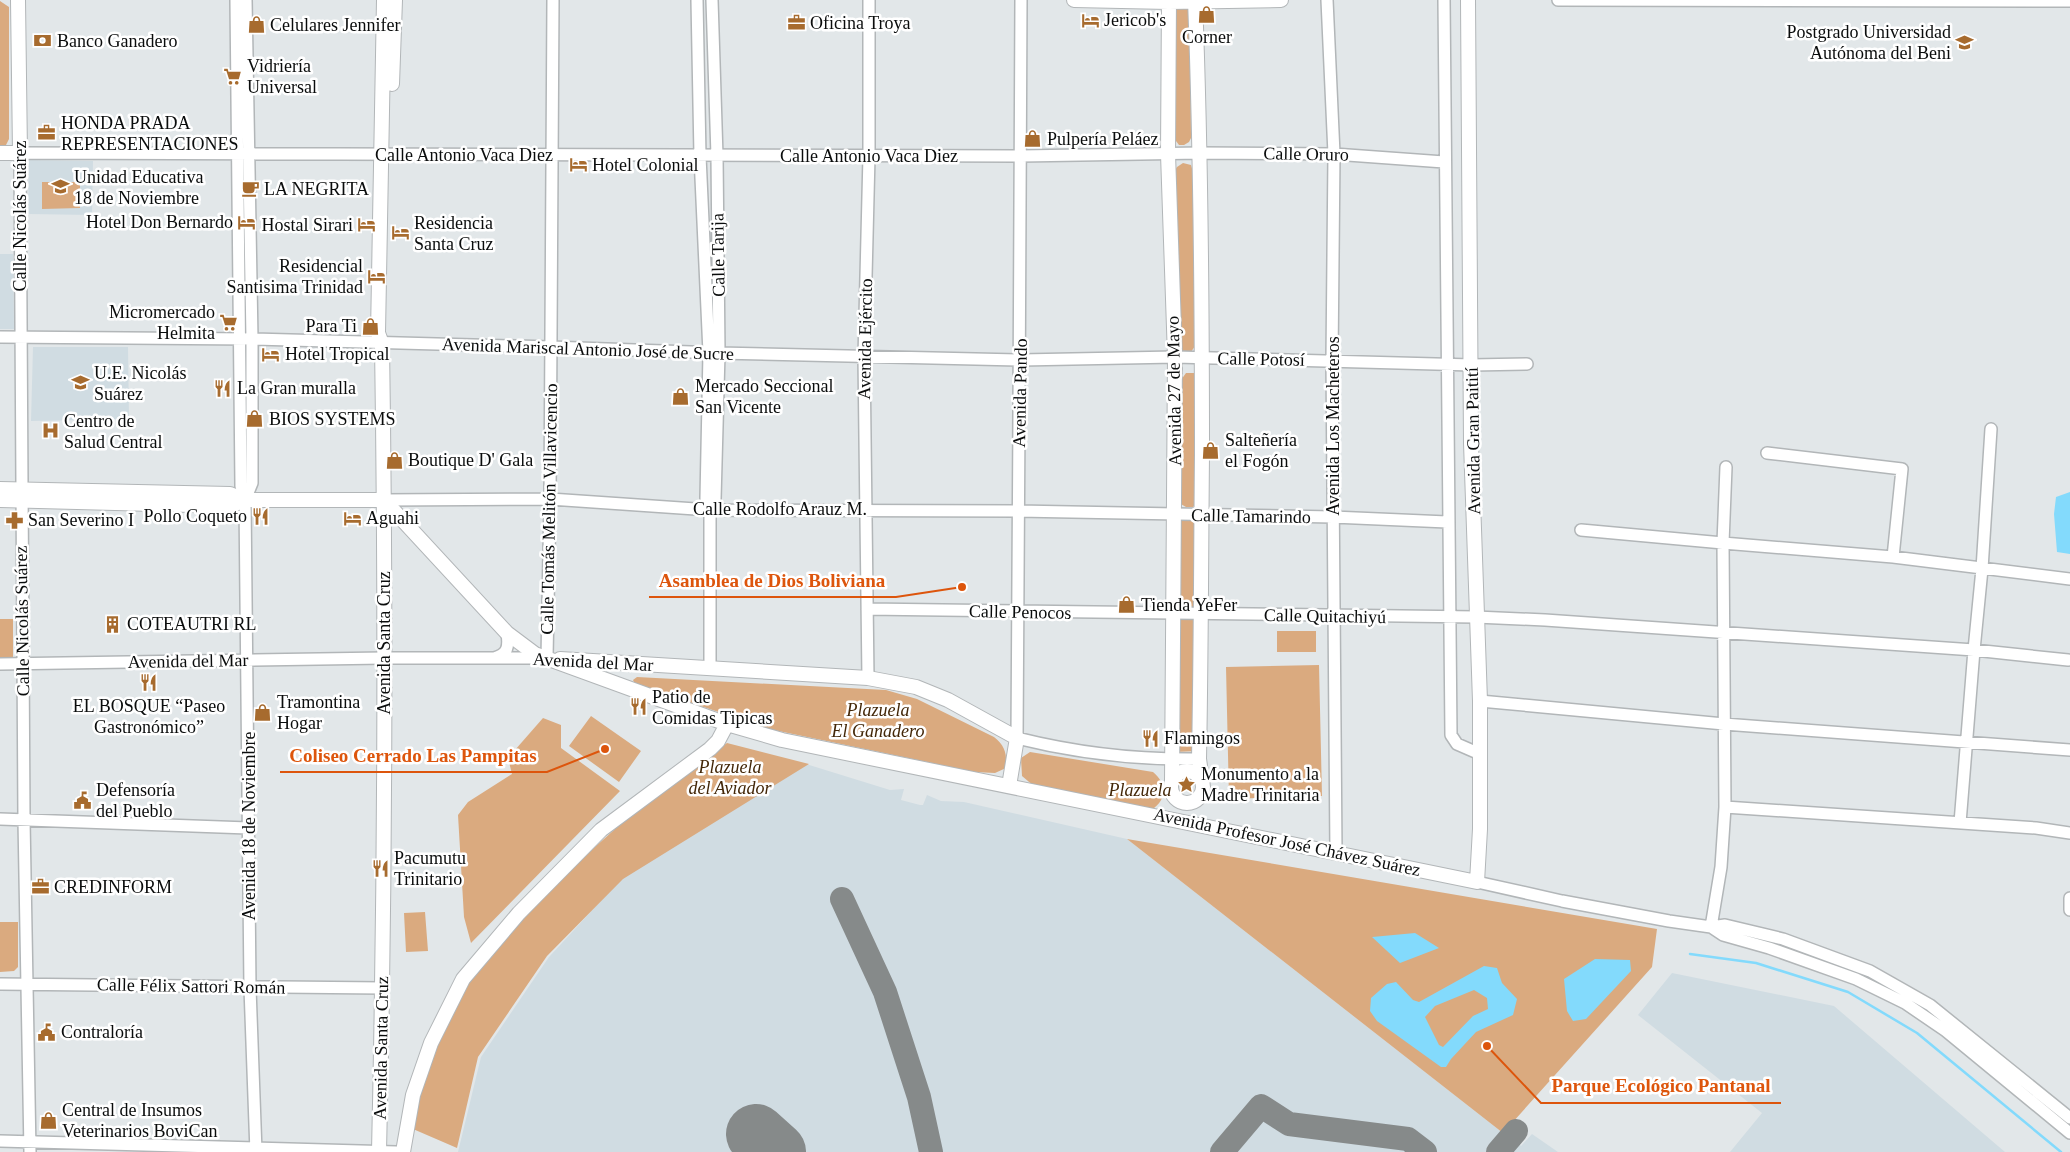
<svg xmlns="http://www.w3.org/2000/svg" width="2070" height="1152" font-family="Georgia,serif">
	<rect width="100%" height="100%" fill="#e2e7e9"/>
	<path fill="#d0dce2" d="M29,160L93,161L92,215L28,214Z
		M0,254H13L14,329H0Z
		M33,347H128L129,419L31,421Z
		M806,764L890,790L904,789L901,800L920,805H923L927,795L941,801L964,802L1127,839L1503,1133L1511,1126L1522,1136L1517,1142L1521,1146L1532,1134L1558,1152H458L481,1057L549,957L622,878Z
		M1672,973L1834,1006L2005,1152H1730L1762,1113L1638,1015Z"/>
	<path fill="#daaa7f" d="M0,1L9,7V139L5,147H0Z
		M1172,6H1190L1191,138L1189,142L1184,145H1179L1176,141Z
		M1183,163L1191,165L1193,172L1195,346L1191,352L1183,353L1179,351L1174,172L1177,167Z
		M42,182H80V208L42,209Z
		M1186,373H1194L1199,379L1198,502L1193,507H1186L1179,503L1181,380Z
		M1179,519H1198L1199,611L1176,610Z
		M1177,617L1198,620L1199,751L1174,752Z
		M0,619H13V657H0Z
		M1277,631H1316V652H1277Z
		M1319,665L1322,796L1229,799L1226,667Z
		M637,677L886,690L917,699L994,737C1005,746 1007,753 1006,768L995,773L975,772L769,729L641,686L635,684L633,680Z
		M591,716L641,751L619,782L569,746Z
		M543,718L561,725V748L620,791L471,943L464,917L458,815L468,802L512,774L508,758Z
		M727,743L809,764L623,879L547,956L478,1057L457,1148L413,1129L416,1097L435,1042L468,980L504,936L595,847L652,796Z
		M1030,752L1153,772C1169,785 1166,804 1147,812L1035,787L1022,776L1021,758Z
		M1127,839L1657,929L1652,967L1503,1133Z
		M425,912L428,951L406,952L404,913Z
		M0,922H18V967L14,971L0,972Z"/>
	<path fill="#83dafc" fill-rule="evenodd" d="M2070,492V554L2057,552L2054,514L2056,497Z
		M1415,933L1439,948L1400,963L1372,937Z
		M1595,959L1630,960L1631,971L1586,1019L1573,1021L1567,1011L1564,979Z
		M1484,966L1497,968L1502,983L1517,999L1513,1015L1476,1032L1451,1059L1446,1067H1441L1377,1021L1370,1011L1371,998L1387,984L1396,982L1413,1000L1419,1002ZM1474,990L1487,998L1488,1009L1473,1016L1443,1047L1439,1045L1425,1017L1435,1006Z"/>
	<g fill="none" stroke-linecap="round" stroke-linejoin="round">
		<path stroke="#83dafc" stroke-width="2.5" d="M1690,954L1756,963L1848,992L1917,1033L2061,1152"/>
		<path stroke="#868a8a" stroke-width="24" d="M842,899L885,992L919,1097L931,1152
			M1222,1152L1261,1106L1289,1124L1408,1139L1425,1152
			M1498,1152L1516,1131"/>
		<path stroke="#868a8a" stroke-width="60" d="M756,1134L776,1152"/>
		<defs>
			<path id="minor" d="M236,0L241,486L245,500L250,988L256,1152
				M697,0L700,156L709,353L706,498L710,510V669
				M1021,0C1021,246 1018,492 1017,738C1077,753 1137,760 1199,759
				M1327,0L1334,154L1332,360L1336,853
				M1444,0L1451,735L1457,744L1480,754
				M1558,0L2070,1
				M0,337L252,339L551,347L719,353L1021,360L1175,357L1472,365L1527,364
				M1767,453L1902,469L1893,557L2070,579
				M1726,467L1723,543L1893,557
				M245,500L252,483V339L246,0
				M384,500L550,499L710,510L1018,511L1333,517L1447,522
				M710,510L715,499L719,353L717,156L712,0
				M1581,530L1723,543L1725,807L1721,867L1711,927
				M867,609L1476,617L1545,620L1974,650L2068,660
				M494,658C508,654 509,647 507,633
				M0,664L384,658H547L550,499L553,0
				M868,678L864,357L869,156V0
				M1480,701L1724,724L2070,750
				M1725,807L2036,828L2070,833
				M0,819L248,828
				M1960,823L1974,650L1982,569L1991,429
				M1477,882L1562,901L1669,921L1711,927L1725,925L1783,939L1870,971L1930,1005L2070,1118
				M2070,898V910
				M1711,927L1723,935L1769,948L1856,979L1905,1003L1946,1031L2070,1133
				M0,984L383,988
				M0,1141L396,1152
				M30,1152L24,820L20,153L1021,156L1200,153L1334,154L1444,162"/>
			<path id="major" d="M1074,0L1169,2L1281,0
				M1169,0L1168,154L1175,357L1172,782
				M1195,0C1201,151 1202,303 1202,454C1201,556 1201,658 1199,759L1202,780
				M392,84L395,0
				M0,153H20L18,0
				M0,489L230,494L245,500
				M0,500L230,506L245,500H384L507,633L535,654L727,724L782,740L1477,882L1480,829V701L1471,443L1468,0
				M560,659L868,678L916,687L948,700L1017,738L1009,786
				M1171 787a16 16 0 1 1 32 0a16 16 0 1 1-32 0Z
				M379,1152C385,883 386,613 382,344L378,333L384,0
				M403,1152L413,1095L431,1043L463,979L519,913L601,830L710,749L718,741L727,724"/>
		</defs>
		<use href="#minor" stroke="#b2b6b8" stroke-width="14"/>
		<use href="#major" stroke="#b2b6b8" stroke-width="16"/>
		<use href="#minor" stroke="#fff" stroke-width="11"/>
		<use href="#major" stroke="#fff" stroke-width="14"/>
	</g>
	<defs>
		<symbol id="shop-bare" viewBox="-9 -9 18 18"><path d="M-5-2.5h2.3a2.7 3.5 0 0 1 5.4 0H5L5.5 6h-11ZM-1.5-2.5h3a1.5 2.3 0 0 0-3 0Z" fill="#a76b2e" stroke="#fff" stroke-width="2.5" paint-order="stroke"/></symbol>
		<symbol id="hotel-bare" viewBox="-9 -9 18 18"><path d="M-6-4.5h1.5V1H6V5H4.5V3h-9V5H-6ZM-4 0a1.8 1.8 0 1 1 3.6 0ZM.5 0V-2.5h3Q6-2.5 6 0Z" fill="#a76b2e" stroke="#fff" stroke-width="2.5" paint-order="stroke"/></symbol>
		<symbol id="office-bare" viewBox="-9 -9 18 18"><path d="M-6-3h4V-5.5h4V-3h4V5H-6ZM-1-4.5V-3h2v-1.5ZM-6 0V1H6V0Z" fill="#a76b2e" stroke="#fff" stroke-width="2.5" paint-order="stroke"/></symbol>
		<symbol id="bank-bare" viewBox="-9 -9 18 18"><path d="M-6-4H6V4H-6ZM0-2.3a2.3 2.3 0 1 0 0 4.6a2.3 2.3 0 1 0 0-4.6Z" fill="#a76b2e" stroke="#fff" stroke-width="2.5" paint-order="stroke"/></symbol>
		<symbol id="university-bare" viewBox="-9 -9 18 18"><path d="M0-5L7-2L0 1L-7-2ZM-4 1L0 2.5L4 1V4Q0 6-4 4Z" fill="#a76b2e" stroke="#fff" stroke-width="2.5" paint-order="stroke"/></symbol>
		<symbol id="supermarket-bare" viewBox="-9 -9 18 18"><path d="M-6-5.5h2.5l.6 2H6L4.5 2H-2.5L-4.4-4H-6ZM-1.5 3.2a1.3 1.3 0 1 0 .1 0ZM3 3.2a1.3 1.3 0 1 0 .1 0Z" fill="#a76b2e" stroke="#fff" stroke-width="2.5" paint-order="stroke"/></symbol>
		<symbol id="school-bare" viewBox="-9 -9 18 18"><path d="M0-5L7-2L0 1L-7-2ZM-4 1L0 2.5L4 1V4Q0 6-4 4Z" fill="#a76b2e" stroke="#fff" stroke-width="2.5" paint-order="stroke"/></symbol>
		<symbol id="cafe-bare" viewBox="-9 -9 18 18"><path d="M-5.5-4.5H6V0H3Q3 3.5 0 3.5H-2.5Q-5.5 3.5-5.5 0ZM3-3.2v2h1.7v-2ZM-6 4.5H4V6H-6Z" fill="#a76b2e" stroke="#fff" stroke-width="2.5" paint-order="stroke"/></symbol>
		<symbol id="restaurant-bare" viewBox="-9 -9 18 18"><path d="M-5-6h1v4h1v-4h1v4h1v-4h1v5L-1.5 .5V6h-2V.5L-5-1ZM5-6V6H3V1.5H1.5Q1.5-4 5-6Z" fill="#a76b2e" stroke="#fff" stroke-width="2.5" paint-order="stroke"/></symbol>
		<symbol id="hospital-bare" viewBox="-9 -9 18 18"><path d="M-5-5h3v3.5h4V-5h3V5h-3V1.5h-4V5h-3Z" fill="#a76b2e" stroke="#fff" stroke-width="2.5" paint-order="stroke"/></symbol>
		<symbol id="pharmacy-bare" viewBox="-9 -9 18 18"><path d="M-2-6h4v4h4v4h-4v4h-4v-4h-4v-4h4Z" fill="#a76b2e" stroke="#fff" stroke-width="2.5" paint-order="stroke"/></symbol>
		<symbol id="building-bare" viewBox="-9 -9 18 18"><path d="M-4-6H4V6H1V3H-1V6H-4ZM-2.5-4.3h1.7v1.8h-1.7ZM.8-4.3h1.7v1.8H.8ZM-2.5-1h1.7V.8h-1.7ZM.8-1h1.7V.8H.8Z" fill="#a76b2e" stroke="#fff" stroke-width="2.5" paint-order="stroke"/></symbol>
		<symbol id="sight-bare" viewBox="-9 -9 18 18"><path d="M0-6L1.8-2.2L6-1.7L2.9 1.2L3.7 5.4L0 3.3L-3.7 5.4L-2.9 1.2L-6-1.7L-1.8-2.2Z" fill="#a76b2e" stroke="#fff" stroke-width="2.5" paint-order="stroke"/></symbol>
		<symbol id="civic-bare" viewBox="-9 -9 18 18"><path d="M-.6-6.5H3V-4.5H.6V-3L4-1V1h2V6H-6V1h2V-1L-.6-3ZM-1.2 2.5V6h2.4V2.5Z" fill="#a76b2e" stroke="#fff" stroke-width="2.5" paint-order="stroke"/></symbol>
	</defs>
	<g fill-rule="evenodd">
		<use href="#shop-bare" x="1194" y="2" width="25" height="25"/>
		<use href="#hotel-bare" x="1078" y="8" width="25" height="25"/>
		<use href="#office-bare" x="784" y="10" width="25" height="25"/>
		<use href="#shop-bare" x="244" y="12" width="25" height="25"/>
		<use href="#bank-bare" x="30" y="28" width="25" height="25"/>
		<use href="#university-bare" x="1952" y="30" width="25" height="25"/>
		<use href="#supermarket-bare" x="220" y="64" width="25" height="25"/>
		<use href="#office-bare" x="34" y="120" width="25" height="25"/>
		<use href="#shop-bare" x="1020" y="126" width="25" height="25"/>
		<use href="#hotel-bare" x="566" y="152" width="25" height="25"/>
		<use href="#school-bare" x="48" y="174" width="25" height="25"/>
		<use href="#cafe-bare" x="238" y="176" width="25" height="25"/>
		<use href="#hotel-bare" x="234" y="210" width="25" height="25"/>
		<use href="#hotel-bare" x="354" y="212" width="25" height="25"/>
		<use href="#hotel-bare" x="388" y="220" width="25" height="25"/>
		<use href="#hotel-bare" x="364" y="264" width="25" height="25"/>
		<use href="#supermarket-bare" x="216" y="310" width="25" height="25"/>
		<use href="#shop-bare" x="358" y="314" width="25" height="25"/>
		<use href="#hotel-bare" x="258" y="342" width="25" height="25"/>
		<use href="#school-bare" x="68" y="370" width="25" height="25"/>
		<use href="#restaurant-bare" x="210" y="376" width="25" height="25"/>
		<use href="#shop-bare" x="668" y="384" width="25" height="25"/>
		<use href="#shop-bare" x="242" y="406" width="25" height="25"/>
		<use href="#hospital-bare" x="38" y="418" width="25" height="25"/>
		<use href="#shop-bare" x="1198" y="438" width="25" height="25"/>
		<use href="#shop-bare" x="382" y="448" width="25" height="25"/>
		<use href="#restaurant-bare" x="248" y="504" width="25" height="25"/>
		<use href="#hotel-bare" x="340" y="506" width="25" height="25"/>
		<use href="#pharmacy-bare" x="2" y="508" width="25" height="25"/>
		<use href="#shop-bare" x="1114" y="592" width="25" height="25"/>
		<use href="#building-bare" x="100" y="612" width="25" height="25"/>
		<use href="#restaurant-bare" x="136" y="670" width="25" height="25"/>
		<use href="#restaurant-bare" x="626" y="694" width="25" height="25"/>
		<use href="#shop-bare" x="250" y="700" width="25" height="25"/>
		<use href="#restaurant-bare" x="1138" y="726" width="25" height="25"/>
		<use href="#sight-bare" x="1174" y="772" width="25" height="25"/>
		<use href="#civic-bare" x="70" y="788" width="25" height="25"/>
		<use href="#restaurant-bare" x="368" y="856" width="25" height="25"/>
		<use href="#office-bare" x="28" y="874" width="25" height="25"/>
		<use href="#civic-bare" x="34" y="1020" width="25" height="25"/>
		<use href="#shop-bare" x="36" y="1108" width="25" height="25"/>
	</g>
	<g text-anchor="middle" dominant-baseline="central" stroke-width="5" stroke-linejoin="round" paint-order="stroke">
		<g font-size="18" fill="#0a0c0c" stroke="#fff" text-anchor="start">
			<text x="1104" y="20">Jericob's</text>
			<text x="810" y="23">Oficina Troya</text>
			<text x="270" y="25">Celulares Jennifer</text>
			<text x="1951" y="32" text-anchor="end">Postgrado Universidad<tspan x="1951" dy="21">Autónoma del Beni</tspan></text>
			<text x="1207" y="37" text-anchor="middle">Corner</text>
			<text x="57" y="41">Banco Ganadero</text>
			<text x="247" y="66">Vidriería<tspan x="247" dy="21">Universal</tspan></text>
			<text x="61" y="123">HONDA PRADA<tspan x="61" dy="21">REPRESENTACIONES</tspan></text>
			<text x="1047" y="139">Pulpería Peláez</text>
			<text x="592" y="165">Hotel Colonial</text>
			<text x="74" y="177">Unidad Educativa<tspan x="74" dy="21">18 de Noviembre</tspan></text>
			<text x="264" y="189">LA NEGRITA</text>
			<text x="233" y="222" text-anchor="end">Hotel Don Bernardo</text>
			<text x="414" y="223">Residencia<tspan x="414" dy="21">Santa Cruz</tspan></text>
			<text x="353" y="225" text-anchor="end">Hostal Sirari</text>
			<text x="363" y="266" text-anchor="end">Residencial<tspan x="363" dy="21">Santisima Trinidad</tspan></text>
			<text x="215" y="312" text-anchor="end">Micromercado<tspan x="215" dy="21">Helmita</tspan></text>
			<text x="357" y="326" text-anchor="end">Para Ti</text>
			<text x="285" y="354">Hotel Tropical</text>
			<text x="94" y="373">U.E. Nicolás<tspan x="94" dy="21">Suárez</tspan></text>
			<text x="695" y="386">Mercado Seccional<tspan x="695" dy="21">San Vicente</tspan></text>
			<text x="237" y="388">La Gran muralla</text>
			<text x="269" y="419">BIOS SYSTEMS</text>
			<text x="64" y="421">Centro de<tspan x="64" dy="21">Salud Central</tspan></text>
			<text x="1225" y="440">Salteñería<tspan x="1225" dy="21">el Fogón</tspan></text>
			<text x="408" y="460">Boutique D' Gala</text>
			<text x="247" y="516" text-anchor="end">Pollo Coqueto</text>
			<text x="366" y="518">Aguahi</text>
			<text x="28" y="520">San Severino I</text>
			<text x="1141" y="605">Tienda YeFer</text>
			<text x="127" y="624">COTEAUTRI RL</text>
			<text x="652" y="697">Patio de<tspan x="652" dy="21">Comidas Tipicas</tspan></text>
			<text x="277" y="702">Tramontina<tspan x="277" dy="21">Hogar</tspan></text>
			<text x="149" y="706" text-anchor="middle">EL BOSQUE “Paseo<tspan x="149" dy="21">Gastronómico”</tspan></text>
			<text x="1164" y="738">Flamingos</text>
			<text x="1201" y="774">Monumento a la<tspan x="1201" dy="21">Madre Trinitaria</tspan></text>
			<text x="96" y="790">Defensoría<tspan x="96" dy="21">del Pueblo</tspan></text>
			<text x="394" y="858">Pacumutu<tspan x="394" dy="21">Trinitario</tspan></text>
			<text x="54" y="887">CREDINFORM</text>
			<text x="61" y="1032">Contraloría</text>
			<text x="62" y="1110">Central de Insumos<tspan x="62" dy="21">Veterinarios BoviCan</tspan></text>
		</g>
		<g font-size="18" fill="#0a0c0c" stroke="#fff">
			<text transform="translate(1306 154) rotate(1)">Calle Oruro</text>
			<text x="464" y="155">Calle Antonio Vaca Diez</text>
			<text x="869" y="156">Calle Antonio Vaca Diez</text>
			<text transform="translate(20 216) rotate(-90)">Calle Nicolás Suárez</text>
			<text transform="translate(718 255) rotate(-91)">Calle Tarija</text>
			<text transform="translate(865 339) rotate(-89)">Avenida Ejército</text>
			<text transform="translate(588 349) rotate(2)">Avenida Mariscal Antonio José de Sucre</text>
			<text transform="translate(1261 359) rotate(1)">Calle Potosí</text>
			<text transform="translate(1174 391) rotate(-91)">Avenida 27 de Mayo</text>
			<text transform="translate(1020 393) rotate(-89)">Avenida Pando</text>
			<text transform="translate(1333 426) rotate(-90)">Avenida Los Macheteros</text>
			<text transform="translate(1473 441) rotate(-91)">Avenida Gran Paitití</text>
			<text transform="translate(549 509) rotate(-89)">Calle Tomás Melitón Villavicencio</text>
			<text x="780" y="509">Calle Rodolfo Arauz M.</text>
			<text transform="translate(1251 516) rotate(1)">Calle Tamarindo</text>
			<text transform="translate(1020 612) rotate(1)">Calle Penocos</text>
			<text transform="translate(1325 616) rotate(1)">Calle Quitachiyú</text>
			<text transform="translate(22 621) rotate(-91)">Calle Nicolás Suárez</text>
			<text transform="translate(384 643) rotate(-90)">Avenida Santa Cruz</text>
			<text transform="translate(188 661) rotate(-1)">Avenida del Mar</text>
			<text transform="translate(593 662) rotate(3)">Avenida del Mar</text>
			<text transform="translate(249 826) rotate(-90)">Avenida 18 de Noviembre</text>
			<text transform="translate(1287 842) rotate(12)">Avenida Profesor José Chávez Suárez</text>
			<text transform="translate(191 986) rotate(1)">Calle Félix Sattori Román</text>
			<text transform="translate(381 1048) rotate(-89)">Avenida Santa Cruz</text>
		</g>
		<g font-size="18" font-style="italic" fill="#432708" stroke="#fff">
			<text x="878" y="710">Plazuela<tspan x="878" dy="21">El Ganadero</tspan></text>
			<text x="730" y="767">Plazuela<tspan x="730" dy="21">del Aviador</tspan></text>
			<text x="1140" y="790">Plazuela</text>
		</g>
	</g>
	<path fill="none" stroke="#dd550c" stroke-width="2" d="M962 587L896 597H649M605 749L547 772H280M1487 1046L1541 1103H1781"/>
	<g fill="#dd550c" stroke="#fff" stroke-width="2">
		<circle cx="962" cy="587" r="5"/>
		<circle cx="605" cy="749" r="5"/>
		<circle cx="1487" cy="1046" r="5"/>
	</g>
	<g font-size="19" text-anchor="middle" font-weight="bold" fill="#dd550c" stroke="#fff" stroke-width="5" stroke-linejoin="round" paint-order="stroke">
		<text x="772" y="587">Asamblea de Dios Boliviana</text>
		<text x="413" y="762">Coliseo Cerrado Las Pampitas</text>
		<text x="1661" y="1092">Parque Ecológico Pantanal</text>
	</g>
</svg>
